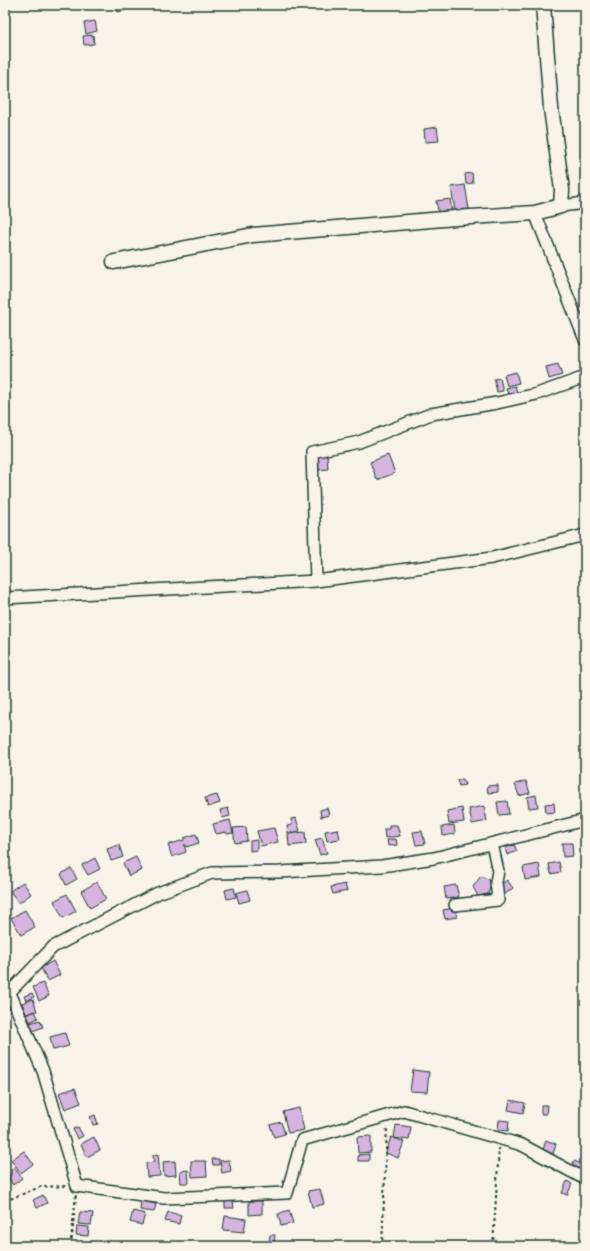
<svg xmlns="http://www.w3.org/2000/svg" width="590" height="1251" font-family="Dekko,sans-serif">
	<rect width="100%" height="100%" fill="#f7f3e8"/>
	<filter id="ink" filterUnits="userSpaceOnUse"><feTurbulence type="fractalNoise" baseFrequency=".025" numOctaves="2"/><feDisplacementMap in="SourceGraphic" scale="8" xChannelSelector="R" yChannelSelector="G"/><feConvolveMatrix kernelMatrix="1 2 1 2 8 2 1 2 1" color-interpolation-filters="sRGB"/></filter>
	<g filter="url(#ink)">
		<path fill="#d6b4e0" stroke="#1f3d34" d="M116,5H127L129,9L118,12Z
			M95,21L97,31L86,34L84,23Z
			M93,35L94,44L84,45L83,36Z
			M437,127L439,141L425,142L424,129Z
			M472,173L473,183L466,184L465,174Z
			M465,185L469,209L455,211L451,187Z
			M450,199L452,213L439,215L436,201Z
			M558,364L562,375L549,379L546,367Z
			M516,372L519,383L507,386L504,375Z
			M500,378L503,391L497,392L494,379Z
			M515,386L517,392L508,394L506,388Z
			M327,454L328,469L318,470L317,455Z
			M388,455L395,473L377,480L370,462Z
			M463,779L465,785L459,786L457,780Z
			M526,781L530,793L519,796L515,784Z
			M498,785V792L488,793L487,786Z
			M217,795L220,803L208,807L205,798Z
			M536,795L538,807L529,808L527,797Z
			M507,801L509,814L499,815L497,802Z
			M554,803L555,812L546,813L545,804Z
			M484,806L487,821L472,824L469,809Z
			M228,808L230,816L222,818L220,810Z
			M327,808L329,815L321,817L320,810Z
			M462,808L464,822L449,824L447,811Z
			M296,818L300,831L288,833L287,826L292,825L291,819Z
			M230,820L233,833L227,834L226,832L216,834L213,824Z
			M389,825H397L400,836L385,838L384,829H389Z
			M454,825L455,834L443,836L442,827Z
			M246,827L247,841L235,843L233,828Z
			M274,828L278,842L261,846L257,831Z
			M338,829L340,839L327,841L325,831Z
			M422,831L425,844L416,845L413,832Z
			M305,832L306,844L289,846L288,834Z
			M196,834L199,843L186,847V845H184L186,852L172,857L168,845L184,840V838Z
			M322,838L327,853L320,855L315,840Z
			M396,839L397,845L388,846L387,840Z
			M257,840V850L250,851V841Z
			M562,843H572L573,856L563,857Z
			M119,845L123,857L111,861L107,849Z
			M514,845L517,851L507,855L505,848Z
			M136,857L142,870L129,876L123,863Z
			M95,858L100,869L88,875L82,865Z
			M559,862L561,872L551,874L549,864Z
			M539,864L541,877L525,880L523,867Z
			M71,868L77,879L66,885L61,874Z
			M481,876L492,881L488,894L478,896L473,887Z
			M507,880L513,888L504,895L498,887Z
			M23,882L31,894L19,903L10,891Z
			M97,882L106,899L90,908L81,891Z
			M345,884L347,891L333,894L331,887Z
			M456,885L459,897L446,899L444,887Z
			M234,888L236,897L227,899L225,890Z
			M247,890L250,900L239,903L236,893Z
			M67,894L76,911L63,918L54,901Z
			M455,908L457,917L445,919L443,910Z
			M25,910L35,927L21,935L11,918Z
			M53,961L60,975L48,981L41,968Z
			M43,983L49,996L39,1001L33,987Z
			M32,993L34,997L26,1001L24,996Z
			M33,999L37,1011L26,1014L22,1003Z
			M35,1011L38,1018L30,1022L27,1015Z
			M40,1020L43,1027L33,1031L30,1023Z
			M65,1033L69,1046L53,1050L50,1037Z
			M413,1070L429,1072L427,1092L410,1091Z
			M75,1088L81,1103L65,1109L59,1093Z
			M510,1100L525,1103L523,1113L508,1110Z
			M541,1105H547L546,1114H541Z
			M299,1108L304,1130L288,1133L283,1112Z
			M95,1115L98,1124L93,1125L90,1117Z
			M499,1120L509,1121L508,1131L498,1130Z
			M281,1122L285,1134L274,1137L270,1125Z
			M396,1125L411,1127L409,1140L394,1138Z
			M78,1127L83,1136L77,1139L73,1129Z
			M371,1136V1152L358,1153L357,1137Z
			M94,1137L100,1150L87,1157L81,1144Z
			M391,1137L404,1142L398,1158L386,1153Z
			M546,1140L556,1144L553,1154L543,1150Z
			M24,1151L33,1164L21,1173L11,1160Z
			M158,1154L160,1176L147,1177L146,1163L154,1162L153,1155Z
			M369,1154V1161H358V1155Z
			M212,1159H219V1165H213Z
			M229,1160L231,1171L222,1173L220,1161Z
			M175,1161L176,1175L164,1176L163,1162Z
			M191,1161H206L207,1176L192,1177Z
			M574,1161L582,1164L580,1169L572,1166Z
			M14,1167L22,1178L13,1185L8,1177L11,1175V1170Z
			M188,1170L189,1183H181L180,1171Z
			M567,1181L572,1184L567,1195L562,1193Z
			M320,1189L324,1204L312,1207L308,1191Z
			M43,1195L47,1203L37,1208L33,1200Z
			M141,1201L156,1204L154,1212L140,1210Z
			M225,1201H233L234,1208H225Z
			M249,1201H262V1214L249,1215Z
			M289,1210L293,1223L281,1226L278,1214Z
			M133,1211L145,1214L142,1225L130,1222Z
			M80,1212L93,1213L91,1225L78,1224Z
			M168,1212L181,1215L179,1224L165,1221Z
			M225,1216L246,1219L244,1232L223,1230Z
			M77,1226L89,1227L88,1236L76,1235Z
			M270,1235H275L274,1243H269Z"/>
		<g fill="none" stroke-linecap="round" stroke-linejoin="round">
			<defs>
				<path id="minor" d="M561,206L585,203
					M535,213L585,340
					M316,581L312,452L359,442L431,414L497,403L537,394L585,377
					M5,598L316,581L492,558L585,535
					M455,905L498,900L496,882L498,871L492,844
					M10,993L43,1071L77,1186L164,1198L287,1193L302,1140L404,1111L522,1145L585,1179
					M5,997L53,947L158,893L212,873L280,872L382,866L434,858L585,820"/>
				<path id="tertiary" d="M114,262L253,235L455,218L535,213L561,206L562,190L551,108L543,5"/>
			</defs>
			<use href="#minor" stroke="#1f3d34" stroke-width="14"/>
			<use href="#tertiary" stroke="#1f3d34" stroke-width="17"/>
			<path stroke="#1f3d34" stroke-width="2" stroke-dasharray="3 3" stroke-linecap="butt" d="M5,1201L40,1187L67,1186
				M71,1240L76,1195
				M71,1246L76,1196
				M382,1246L387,1127
				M493,1246L499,1148"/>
			<use href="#minor" stroke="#f7f3e8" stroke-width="11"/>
			<use href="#tertiary" stroke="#f7f3e8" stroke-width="14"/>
		</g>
	</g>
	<rect width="590" height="1251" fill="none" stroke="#f7f3e8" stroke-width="20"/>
	<rect x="10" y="10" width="570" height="1231" fill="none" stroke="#1f3d34" stroke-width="1.5" filter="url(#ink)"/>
</svg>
